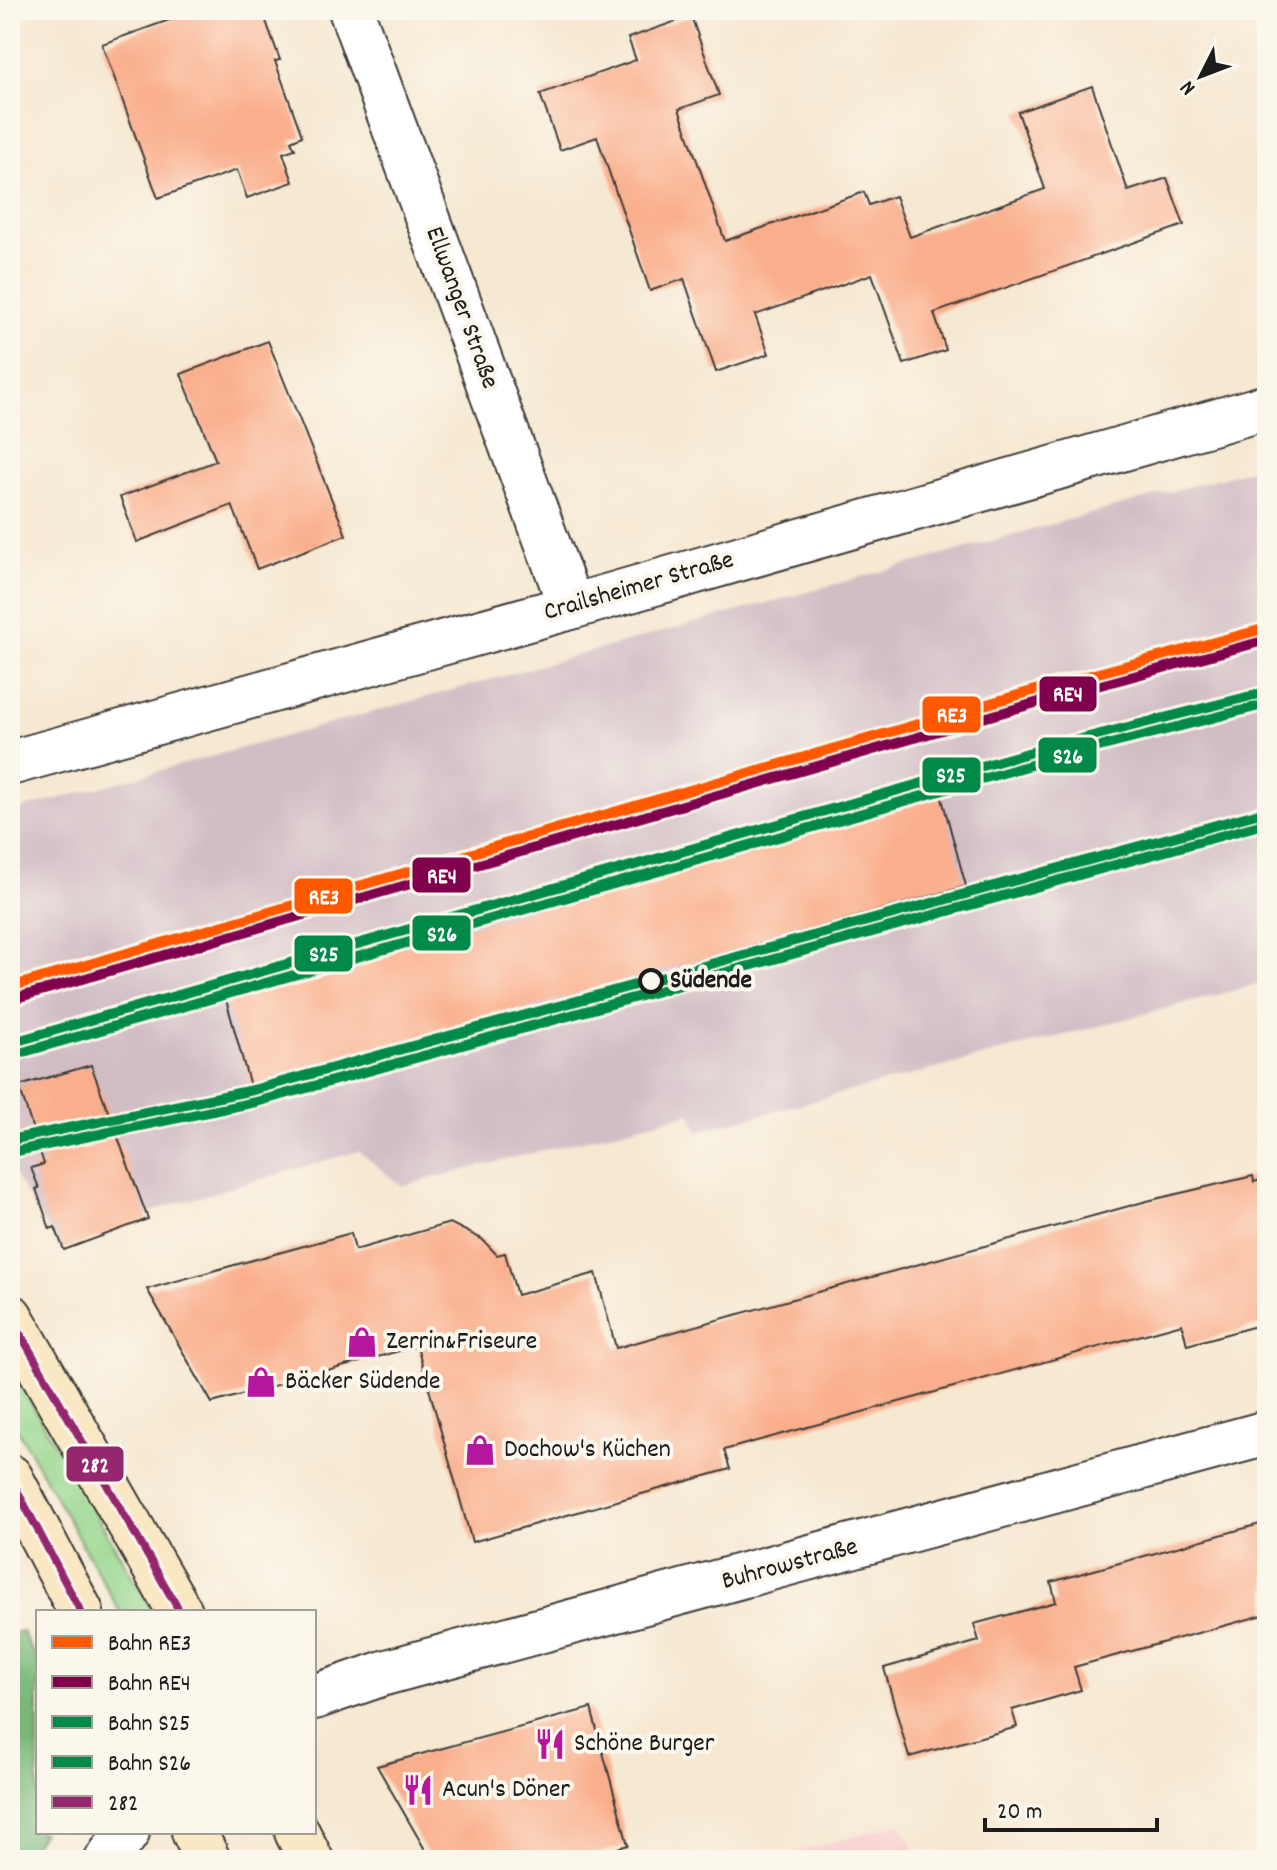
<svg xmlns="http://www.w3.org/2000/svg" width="1277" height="1870" font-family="Dekko,sans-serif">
	<rect width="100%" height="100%" fill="#fbf7ec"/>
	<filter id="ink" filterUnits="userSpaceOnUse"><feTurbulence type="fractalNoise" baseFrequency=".0125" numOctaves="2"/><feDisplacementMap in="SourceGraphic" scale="16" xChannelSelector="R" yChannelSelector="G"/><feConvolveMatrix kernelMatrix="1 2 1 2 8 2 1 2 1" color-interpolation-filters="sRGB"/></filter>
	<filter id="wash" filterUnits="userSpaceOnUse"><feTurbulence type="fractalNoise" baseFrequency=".006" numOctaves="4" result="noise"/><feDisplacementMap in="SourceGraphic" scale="32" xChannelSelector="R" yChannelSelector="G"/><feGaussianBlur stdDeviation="1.8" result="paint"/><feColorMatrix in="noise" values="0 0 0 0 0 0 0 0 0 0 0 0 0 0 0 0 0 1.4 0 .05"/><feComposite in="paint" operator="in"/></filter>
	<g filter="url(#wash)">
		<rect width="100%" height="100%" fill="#f6e8d1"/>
		<path fill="#f7cfd0" d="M900,1823L920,1860H768Z"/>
		<path fill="#d2bdc5" d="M1267,465V982L698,1131L691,1113L401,1186L359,1151L164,1207L119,1225L120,1229L60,1250L10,1167V812Z"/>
		<path fill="#96d68d" stroke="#597954" stroke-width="2" d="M10,1367L153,1612H120L10,1416Z"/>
		<path fill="#78b778" stroke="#4a6a4a" stroke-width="2" d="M22,1631L38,1663V1832H43L24,1860H10V1634Z"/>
		<g id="blocks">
			<path fill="#faaf8c" d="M197,10H262L280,60L275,61L302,136L291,141L295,149L283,153L293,182L247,198L237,170L158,198L102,44Z
				M691,16L719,95L679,109L725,241L864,192L869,205L895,196L910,237L1045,189L1018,112L1092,86L1128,191L1167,178L1184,225L934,313L946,350L904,364L872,274L755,315L769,354L716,372L684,279L650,291L597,137L560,150L540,94L636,60L628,38Z
				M268,341L346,535L257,569L232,505L137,542L120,497L216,461L181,374Z
				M941,795L966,886L250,1086L225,996Z
				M91,1065L148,1219L64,1250L55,1227L50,1229L36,1189L39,1188L31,1168L44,1164L19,1086Z
				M1253,1176L1254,1182L1267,1178V1323L1187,1345L1182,1324L866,1411L724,1450L730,1469L472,1542L417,1346L212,1403L147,1289L351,1233L355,1250L450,1223L482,1239L497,1255L505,1253L517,1295L596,1273L616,1348L1147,1201Z
				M1267,1522V1614L1074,1667L1081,1690L1012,1710L1017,1727L909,1757L884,1668L979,1641L974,1624L1056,1602L1051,1582Z
				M591,1708L628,1845L577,1860H431L377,1766Z"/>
		</g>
	</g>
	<g filter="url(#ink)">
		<use href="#blocks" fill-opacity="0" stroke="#3d3b37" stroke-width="2"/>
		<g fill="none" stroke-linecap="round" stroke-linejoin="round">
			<defs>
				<path id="street" d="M351,10L571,607
					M10,763L571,607L1267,407
					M314,1697L384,1673L1267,1433
					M107,1860L127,1832"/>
				<path id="secondary" d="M10,1316L180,1612
					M10,1477L81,1612
					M194,1832L208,1860
					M297,1832L311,1860"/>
			</defs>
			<use href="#street" stroke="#3d3b37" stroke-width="48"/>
			<use href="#secondary" stroke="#3d3b37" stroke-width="48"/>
			<use href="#street" stroke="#fff" stroke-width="44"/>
			<use href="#secondary" stroke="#fae7c3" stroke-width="44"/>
			<defs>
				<path id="bus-1" d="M10,1316L180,1612
					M10,1477L81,1612"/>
			</defs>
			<use href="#bus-1" stroke="#fbf7ec" stroke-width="14"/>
			<use href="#bus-1" stroke="#95276e" stroke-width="8"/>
			<defs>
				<path id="rail-1" d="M10,987L1053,685L1267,628"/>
				<path id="rail-2" d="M13,999L1056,697L1267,640"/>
				<path id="rail-3" d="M10,1043L1049,747L1267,692
					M10,1140L253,1090L1267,811"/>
				<path id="rail-4" d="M13,1055L1052,759L1267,704
					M12,1152L256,1102L1267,823"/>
			</defs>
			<use href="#rail-1" stroke="#fbf7ec" stroke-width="16"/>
			<use href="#rail-2" stroke="#fbf7ec" stroke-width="16"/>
			<use href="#rail-3" stroke="#fbf7ec" stroke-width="16"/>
			<use href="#rail-4" stroke="#fbf7ec" stroke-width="16"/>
			<use href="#rail-1" stroke="#ff5900" stroke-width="10"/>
			<use href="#rail-2" stroke="#80004d" stroke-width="10"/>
			<use href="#rail-3" stroke="#018a47" stroke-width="10"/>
			<use href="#rail-4" stroke="#018a47" stroke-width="10"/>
		</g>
	</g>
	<defs>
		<symbol id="shop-bare" viewBox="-9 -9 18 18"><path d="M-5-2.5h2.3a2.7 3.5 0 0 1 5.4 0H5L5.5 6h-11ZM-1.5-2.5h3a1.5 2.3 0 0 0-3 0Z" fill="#b5179e" stroke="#fbf7ec" stroke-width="2.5" paint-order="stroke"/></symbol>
		<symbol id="restaurant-bare" viewBox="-9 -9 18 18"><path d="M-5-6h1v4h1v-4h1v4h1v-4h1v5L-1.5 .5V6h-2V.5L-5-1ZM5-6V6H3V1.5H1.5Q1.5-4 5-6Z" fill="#b5179e" stroke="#fbf7ec" stroke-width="2.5" paint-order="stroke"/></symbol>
	</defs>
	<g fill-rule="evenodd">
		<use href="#shop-bare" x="340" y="1320" width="44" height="44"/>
		<use href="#shop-bare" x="239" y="1360" width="44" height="44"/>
		<use href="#shop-bare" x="458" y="1428" width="44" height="44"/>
		<use href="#restaurant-bare" x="528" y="1722" width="44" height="44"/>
		<use href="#restaurant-bare" x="396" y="1768" width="44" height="44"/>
	</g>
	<circle fill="#fbf7ec" stroke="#1c1c1c" stroke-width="4" cx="651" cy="981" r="11"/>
	<g text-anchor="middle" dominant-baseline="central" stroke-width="8" stroke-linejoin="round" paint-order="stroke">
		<g font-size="26" fill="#1c1c1c" stroke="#fbf7ec">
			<text transform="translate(461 308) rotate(70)">Ellwanger Straße</text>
			<text transform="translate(639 587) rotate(-16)">Crailsheimer Straße</text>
			<text transform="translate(790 1565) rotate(-15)">Buhrowstraße</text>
		</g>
		<g font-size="26" font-weight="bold" fill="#1c1c1c" stroke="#fbf7ec" text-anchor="start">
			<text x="670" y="981">Südende</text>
		</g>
		<g font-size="26" fill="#1c1c1c" stroke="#fbf7ec" text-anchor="start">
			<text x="386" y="1342">Zerrin&amp;Friseure</text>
			<text x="285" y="1382">Bäcker Südende</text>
			<text x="504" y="1450">Dochow's Küchen</text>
			<text x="574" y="1744">Schöne Burger</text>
			<text x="442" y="1790">Acun's Döner</text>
		</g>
	</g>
	<g stroke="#fbf7ec" stroke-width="3">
		<rect x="1038" y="675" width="60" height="38" rx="8" fill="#80004d"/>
		<rect x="921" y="695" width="61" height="39" rx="8" fill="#ff5900"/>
		<rect x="1037" y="736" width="61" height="38" rx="8" fill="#018a47"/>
		<rect x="921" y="756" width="61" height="38" rx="8" fill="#018a47"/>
		<rect x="411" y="856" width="61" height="38" rx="8" fill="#80004d"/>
		<rect x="293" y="877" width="61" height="38" rx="8" fill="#ff5900"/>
		<rect x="411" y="914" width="61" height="38" rx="8" fill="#018a47"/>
		<rect x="293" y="934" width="61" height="39" rx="8" fill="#018a47"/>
		<rect x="65" y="1445" width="60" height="38" rx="8" fill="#95276e"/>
	</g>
	<g font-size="22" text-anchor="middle" font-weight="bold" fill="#fff">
		<text x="1068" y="701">RE4</text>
		<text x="952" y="722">RE3</text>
		<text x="1068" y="763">S26</text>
		<text x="951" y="782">S25</text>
		<text x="442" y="883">RE4</text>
		<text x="324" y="904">RE3</text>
		<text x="442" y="941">S26</text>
		<text x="324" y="961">S25</text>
		<text x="95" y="1472">282</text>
	</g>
	<rect width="1277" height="1870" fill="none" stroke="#fbf7ec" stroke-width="40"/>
	<rect x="36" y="1610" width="280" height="224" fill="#fbf7ec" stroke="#a29f99" stroke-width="2"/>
	<rect x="52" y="1636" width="40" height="12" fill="#ff5900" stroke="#a29f99" stroke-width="2"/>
	<text x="108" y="1650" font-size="24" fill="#1c1c1c">Bahn RE3</text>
	<rect x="52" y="1676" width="40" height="12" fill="#80004d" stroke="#a29f99" stroke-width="2"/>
	<text x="108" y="1690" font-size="24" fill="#1c1c1c">Bahn RE4</text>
	<rect x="52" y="1716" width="40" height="12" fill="#018a47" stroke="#a29f99" stroke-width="2"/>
	<text x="108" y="1730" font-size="24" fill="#1c1c1c">Bahn S25</text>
	<rect x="52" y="1756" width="40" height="12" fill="#018a47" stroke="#a29f99" stroke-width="2"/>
	<text x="108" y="1770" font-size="24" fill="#1c1c1c">Bahn S26</text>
	<rect x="52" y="1796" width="40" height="12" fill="#95276e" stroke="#a29f99" stroke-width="2"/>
	<text x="108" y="1810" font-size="24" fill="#1c1c1c">282</text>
	<g transform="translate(1201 76) rotate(228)" stroke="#fbf7ec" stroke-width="6" paint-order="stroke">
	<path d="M0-6L14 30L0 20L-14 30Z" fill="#1c1c1c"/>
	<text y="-12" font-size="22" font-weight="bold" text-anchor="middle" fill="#1c1c1c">N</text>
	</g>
	<path d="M985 1818v12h172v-12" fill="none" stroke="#1c1c1c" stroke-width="4"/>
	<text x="997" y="1818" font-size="24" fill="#1c1c1c" stroke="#fbf7ec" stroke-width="6" paint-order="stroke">20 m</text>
</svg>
